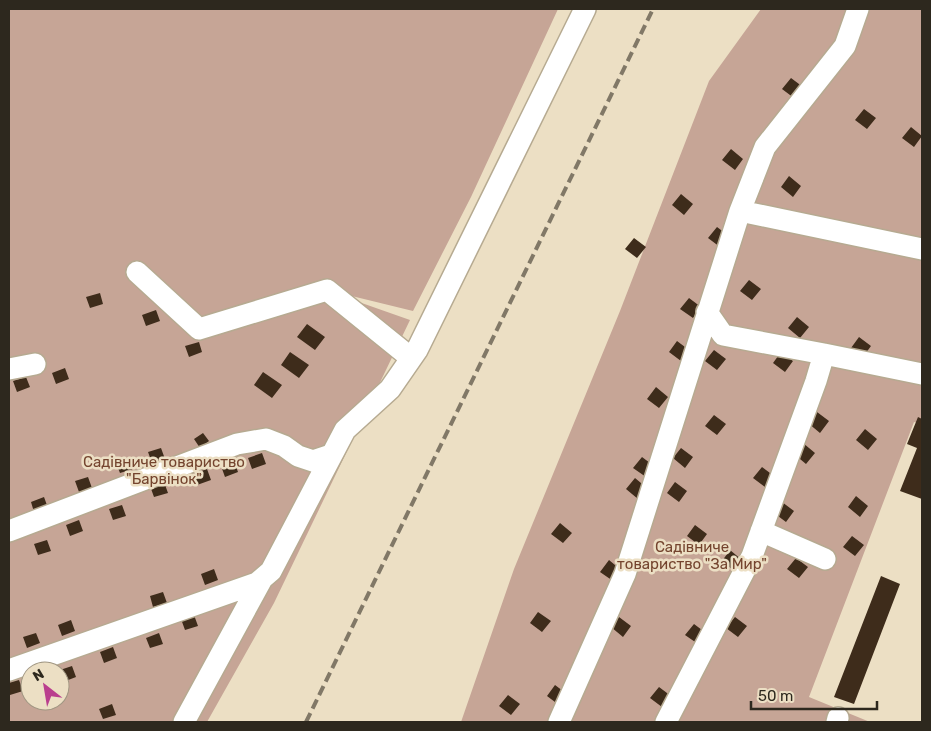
<svg xmlns="http://www.w3.org/2000/svg" width="931" height="731" font-family="Rubik,sans-serif">
	<rect width="100%" height="100%" fill="#ecdfc4"/>
	<path fill="#c6a596" fill-rule="evenodd" d="M9,9H558L471,197L413,311L319,288L410,320L274,603L207,722H9ZM30,671H60V701H30Z
		M761,9H922V424L914,422L809,697L870,722H461L514,569L620,311L709,81Z"/>
	<path fill="#3e2c1b" d="M791,78L803,87L794,98L782,89Z
		M864,109L876,118L867,129L855,120Z
		M911,127L922,136L914,147L902,138Z
		M731,149L743,159L735,170L722,160Z
		M789,176L801,186L793,197L781,187Z
		M681,194L693,204L684,215L672,205Z
		M717,227L729,236L720,247L708,238Z
		M634,238L646,247L637,258L625,249Z
		M749,280L761,289L752,300L740,291Z
		M100,293L103,304L90,308L86,297Z
		M689,298L701,307L693,318L680,309Z
		M156,310L160,321L146,326L142,315Z
		M797,317L809,327L800,338L788,328Z
		M307,324L325,337L315,350L297,337Z
		M859,337L871,346L863,357L851,348Z
		M677,341L689,350L681,361L669,352Z
		M199,342L202,352L189,357L185,346Z
		M714,350L726,359L717,370L705,361Z
		M290,352L309,365L299,378L281,365Z
		M781,352L793,361L785,372L773,363Z
		M65,368L69,379L56,384L52,373Z
		M263,372L282,385L272,398L254,385Z
		M26,377L30,387L17,392L13,381Z
		M656,387L668,397L659,408L647,399Z
		M817,412L829,421L820,433L808,423Z
		M714,415L726,424L717,435L705,426Z
		M918,417L922,419V499L900,491L917,448L907,444Z
		M865,429L877,439L868,450L856,440Z
		M203,433L209,441L200,448L194,439Z
		M803,443L815,453L806,464L794,454Z
		M161,448L165,459L152,463L148,452Z
		M681,448L693,457L685,468L673,458Z
		M262,453L266,464L252,469L248,458Z
		M642,457L654,466L646,477L633,468Z
		M129,458L133,469L120,473L116,463Z
		M234,461L238,472L225,477L221,466Z
		M762,467L774,476L765,487L753,478Z
		M207,469L211,480L197,485L193,474Z
		M88,477L92,488L79,492L75,481Z
		M635,478L647,488L638,499L626,489Z
		M164,482L168,493L154,497L150,486Z
		M675,482L687,491L679,502L667,493Z
		M856,496L868,506L860,517L848,507Z
		M44,497L48,508L34,512L31,502Z
		M782,502L794,511L786,522L774,513Z
		M122,505L126,516L113,520L109,509Z
		M79,520L83,531L70,536L66,525Z
		M560,523L572,533L563,543L551,534Z
		M695,525L707,534L699,545L687,536Z
		M852,536L864,545L855,556L843,547Z
		M47,540L51,551L38,555L34,544Z
		M730,550L742,560L734,571L722,561Z
		M796,558L808,567L799,578L787,569Z
		M609,560L621,570L613,581L600,572Z
		M214,569L218,580L205,585L201,574Z
		M881,576L900,584L854,704L834,697Z
		M163,592L167,603L153,607L150,596Z
		M538,612L551,621L542,632L530,623Z
		M194,615L198,626L185,630L181,619Z
		M619,617L631,626L623,637L611,627Z
		M735,617L747,626L738,637L726,628Z
		M71,620L75,631L62,636L58,625Z
		M694,624L706,633L698,644L685,635Z
		M36,633L40,643L27,648L23,637Z
		M159,633L163,644L150,648L146,638Z
		M113,647L117,658L104,663L100,652Z
		M72,666L76,677L63,682L60,670Z
		M19,680L23,691L10,695L9,683Z
		M555,685L567,694L559,705L547,696Z
		M659,687L671,696L662,707L650,698Z
		M508,695L520,704L511,715L499,706Z
		M112,704L116,715L103,719L99,709Z"/>
	<g fill="none" stroke-linecap="round" stroke-linejoin="round">
		<defs>
			<path id="minor" d="M740,211L922,249
				M137,272L199,329L327,290L411,358
				M824,354L922,374
				M9,369L35,364
				M9,531L237,444L266,439L284,446L298,456L313,461L331,455
				M761,531L825,559
				M9,670L257,583L271,571L345,430L390,389L417,350L585,9
				M184,722L262,579
				M559,722L625,574L740,211L765,147L845,46L858,9
				M666,722L752,556L816,381L824,354L723,335L707,312
				M837,722L838,718"/>
		</defs>
		<use href="#minor" stroke="#b6aa91" stroke-width="24"/>
		<use href="#minor" stroke="#fff" stroke-width="21"/>
		<path stroke="#817867" stroke-width="4" stroke-dasharray="10 5" stroke-linecap="butt" d="M306,722L653,9"/>
	</g>
	<g text-anchor="middle" dominant-baseline="central" stroke-width="5" stroke-linejoin="round" paint-order="stroke">
		<g font-size="15" fill="#74442e" stroke="#ecdfc4">
			<text x="164" y="462">Садівниче товариство<tspan x="164" dy="17">"Барвінок"</tspan></text>
			<text x="692" y="547">Садівниче<tspan x="692" dy="17">товариство "За Мир"</tspan></text>
		</g>
	</g>
	<rect width="931" height="731" fill="none" stroke="#2d281e" stroke-width="20"/>
	<g transform="translate(45 686) rotate(329)"><circle r="24" fill="#ecdfc4" stroke="#a09682"/>
	<path d="M0-4L9 19L0 12L-9 19Z" fill="#ba3e8e"/>
	<text y="-8" font-size="14" font-weight="bold" text-anchor="middle" fill="#2d281e">N</text>
	</g>
	<path d="M751 701v8h126v-8" fill="none" stroke="#2d281e" stroke-width="2.5"/>
	<text x="758" y="701" font-size="15" fill="#2d281e" stroke="#ecdfc4" stroke-width="4" paint-order="stroke">50 m</text>
</svg>
